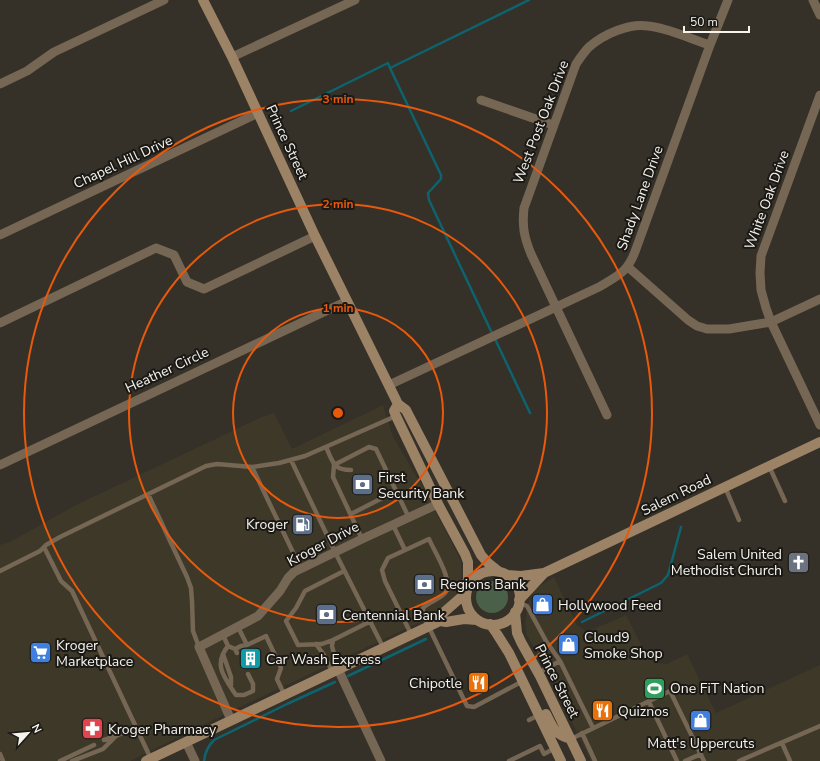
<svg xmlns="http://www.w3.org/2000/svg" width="820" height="761" font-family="'Nunito Sans',sans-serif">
	<rect width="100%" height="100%" fill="#353128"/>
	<path fill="#3e3828" d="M383,405L393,437L428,496L461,561L462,573L460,585L456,596L442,610L431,617L248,703L130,761H0V545L12,541L74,506L262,417L274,413L292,449Z
		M554,577L577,625L587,632L626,615L643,649L657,663L667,664L687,654L716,713L820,665V761H591L543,663L527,635L525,625L527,606L535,589Z"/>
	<path fill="#4b6049" d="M476 597a16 16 0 1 1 32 0a16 16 0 1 1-32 0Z"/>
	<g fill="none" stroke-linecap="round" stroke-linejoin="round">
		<path stroke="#0d636e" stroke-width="2.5" d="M390,68L441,175V179L428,193L429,200L491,331
			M291,111L388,63L390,68L529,0
			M496,341L530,413
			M582,622L661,583L668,575L681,527
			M348,676L426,639
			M204,761C205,752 208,746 214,740L287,704L335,682"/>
		<path stroke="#766654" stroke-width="4.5" d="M326,447C333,462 333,470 351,470
			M291,460L338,558L383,647
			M334,465L369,447L376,449L409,518
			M334,465L333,477L362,539
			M769,466L785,501
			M252,467L301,569
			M725,487L739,520
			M148,494L187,577L191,588L192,601L193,631L199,647
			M351,514L396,491
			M393,525L405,550
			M44,547L61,581L72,591L151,759
			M0,571L40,551L46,545L60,537L206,466L217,464L252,467L279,463L305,456L396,416
			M519,603L527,606L546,641L560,661
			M238,627L247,645L266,636L281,668L277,679L284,694
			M411,634L385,581L382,570L388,558L429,539C434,551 456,584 444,594C438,600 429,602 423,608V615L467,706L474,707L523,681
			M223,635L228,646L235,649L237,653
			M333,640L322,644L298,645L286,621L296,608L305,591L344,571
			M316,644L324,655L332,671
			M228,646C213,665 224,677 236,695H244L253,691V684L248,674
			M235,649L241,646L247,645
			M223,654L231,677V685
			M338,669L332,646L333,640L371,621
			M538,673L560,661L593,728
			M649,702L677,761
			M529,720L539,715
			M582,733L595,761
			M571,739L670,691L704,761
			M104,740L116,736L136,727
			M782,743L790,761
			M0,754L3,761
			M60,761L94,745
			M72,761L103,749L116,736
			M509,761L540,746L544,754L555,748
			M685,761L701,754
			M739,761L820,726"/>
		<path stroke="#766654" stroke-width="9" d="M813,0L820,15
			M232,57L355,0
			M0,84L27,71L54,52L164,0
			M820,95L761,256L760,273L761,290L766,308L771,322L820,425
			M481,100L553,125
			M0,235L258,113
			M628,267L688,320L697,326L707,329H729L771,322L820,299
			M0,323L156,248L174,255L187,282L204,289L315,236
			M389,385L599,287C619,275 628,272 636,249L710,45L728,0
			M607,415L531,254C524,237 522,226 524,208L576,64C580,58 584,52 589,47C604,34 629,23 648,26C669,28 690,39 710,45
			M0,465L347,301
			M338,669L381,761
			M231,720L199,647L258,616L280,591L288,578L294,572L362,539L438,504
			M186,742L195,761"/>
		<path stroke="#9c8366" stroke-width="10" d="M203,0L232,57L315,236L398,404L406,410L481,555L488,563L498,571
			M398,404L394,411L396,416L438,504L465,554L468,562V587
			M466 598a27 27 0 1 1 54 0a27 27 0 1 1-54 0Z
			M506,575L521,576L544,573
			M519,600L544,573L820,442
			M515,612L517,633L521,642L540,676L581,761
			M440,621L446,622L464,619L477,620
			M490,624L497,634L509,653L561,761
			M546,714C553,728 554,734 571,739
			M146,761L440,621L442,614L466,593"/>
	</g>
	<g fill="none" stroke="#e8590c" stroke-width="2">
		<circle cx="338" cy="413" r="105"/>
		<circle cx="338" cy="413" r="209"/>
		<circle cx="338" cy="413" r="314"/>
	</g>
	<defs>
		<symbol id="bank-square" viewBox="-11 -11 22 22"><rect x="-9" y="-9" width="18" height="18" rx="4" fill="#5c6f8a" stroke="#1b1915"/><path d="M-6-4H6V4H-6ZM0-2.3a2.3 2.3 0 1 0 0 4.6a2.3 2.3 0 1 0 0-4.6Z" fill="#fff"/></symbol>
		<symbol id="fuel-square" viewBox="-11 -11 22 22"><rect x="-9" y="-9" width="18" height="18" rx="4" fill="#5c6f8a" stroke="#1b1915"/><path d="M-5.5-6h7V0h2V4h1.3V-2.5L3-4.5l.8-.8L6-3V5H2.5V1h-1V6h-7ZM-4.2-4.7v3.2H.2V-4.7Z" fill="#fff"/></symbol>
		<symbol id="church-square" viewBox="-11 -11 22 22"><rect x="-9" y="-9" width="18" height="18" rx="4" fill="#6b7280" stroke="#1b1915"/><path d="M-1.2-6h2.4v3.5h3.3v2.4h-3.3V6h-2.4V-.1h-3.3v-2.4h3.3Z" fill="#fff"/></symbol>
		<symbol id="shop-square" viewBox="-11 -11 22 22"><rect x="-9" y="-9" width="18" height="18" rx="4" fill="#3f7fe0" stroke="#1b1915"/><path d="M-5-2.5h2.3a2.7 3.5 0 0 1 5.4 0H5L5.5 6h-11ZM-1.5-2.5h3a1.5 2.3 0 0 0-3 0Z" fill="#fff"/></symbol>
		<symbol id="supermarket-square" viewBox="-11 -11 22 22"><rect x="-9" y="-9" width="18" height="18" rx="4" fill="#3f7fe0" stroke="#1b1915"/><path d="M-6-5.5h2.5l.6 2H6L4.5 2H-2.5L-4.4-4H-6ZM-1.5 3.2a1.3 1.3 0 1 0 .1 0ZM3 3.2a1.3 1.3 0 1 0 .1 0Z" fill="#fff"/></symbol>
		<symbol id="building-square" viewBox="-11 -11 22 22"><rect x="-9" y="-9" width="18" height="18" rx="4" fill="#0f9aa8" stroke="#1b1915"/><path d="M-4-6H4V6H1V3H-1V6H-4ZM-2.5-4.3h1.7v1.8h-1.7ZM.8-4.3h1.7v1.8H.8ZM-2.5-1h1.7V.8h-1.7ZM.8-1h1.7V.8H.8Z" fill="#fff"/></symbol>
		<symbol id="restaurant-square" viewBox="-11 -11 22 22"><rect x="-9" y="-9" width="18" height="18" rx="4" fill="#e8710a" stroke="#1b1915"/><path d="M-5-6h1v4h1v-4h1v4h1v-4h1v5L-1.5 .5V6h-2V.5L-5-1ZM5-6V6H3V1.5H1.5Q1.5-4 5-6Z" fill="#fff"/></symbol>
		<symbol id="stadium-square" viewBox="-11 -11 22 22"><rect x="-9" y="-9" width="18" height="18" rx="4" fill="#2e9e5b" stroke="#1b1915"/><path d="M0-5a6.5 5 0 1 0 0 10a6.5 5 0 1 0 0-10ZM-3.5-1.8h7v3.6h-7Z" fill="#fff"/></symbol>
		<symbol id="pharmacy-square" viewBox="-11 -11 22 22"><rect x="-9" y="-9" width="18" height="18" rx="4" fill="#e0444e" stroke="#1b1915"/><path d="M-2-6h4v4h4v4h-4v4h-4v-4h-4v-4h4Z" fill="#fff"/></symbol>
	</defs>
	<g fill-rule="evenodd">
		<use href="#bank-square" x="350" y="472" width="25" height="25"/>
		<use href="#fuel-square" x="290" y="512" width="25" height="25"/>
		<use href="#church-square" x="786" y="550" width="25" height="25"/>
		<use href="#bank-square" x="412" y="572" width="25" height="25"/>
		<use href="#shop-square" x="530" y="592" width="25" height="25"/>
		<use href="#bank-square" x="314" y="602" width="25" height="25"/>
		<use href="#shop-square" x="556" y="632" width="25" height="25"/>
		<use href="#supermarket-square" x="28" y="640" width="25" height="25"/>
		<use href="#building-square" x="238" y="646" width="25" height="25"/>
		<use href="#restaurant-square" x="466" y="670" width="25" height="25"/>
		<use href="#stadium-square" x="642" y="676" width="25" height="25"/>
		<use href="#restaurant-square" x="590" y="698" width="25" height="25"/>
		<use href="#shop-square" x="688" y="708" width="25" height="25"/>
		<use href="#pharmacy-square" x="80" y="716" width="25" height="25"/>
	</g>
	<g text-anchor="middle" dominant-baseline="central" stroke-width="4" stroke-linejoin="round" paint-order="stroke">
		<g font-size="14" fill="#f6f3ed" stroke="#1b1915">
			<text transform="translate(541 122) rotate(-69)">West Post Oak Drive</text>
			<text transform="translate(287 142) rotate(65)">Prince Street</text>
			<text transform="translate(123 162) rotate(-25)">Chapel Hill Drive</text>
			<text transform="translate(640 198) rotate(-70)">Shady Lane Drive</text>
			<text transform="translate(767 200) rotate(-70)">White Oak Drive</text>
			<text transform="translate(167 370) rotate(-25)">Heather Circle</text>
			<text transform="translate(676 495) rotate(-26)">Salem Road</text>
			<text transform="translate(323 544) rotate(-28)">Kroger Drive</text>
			<text transform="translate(557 681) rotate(63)">Prince Street</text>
		</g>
		<g font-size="14" fill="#f6f3ed" stroke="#1b1915" text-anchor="start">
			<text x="378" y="477">First<tspan x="378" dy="16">Security Bank</tspan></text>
			<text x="288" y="524" text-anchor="end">Kroger</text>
			<text x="782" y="554" text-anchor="end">Salem United<tspan x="782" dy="16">Methodist Church</tspan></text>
			<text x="440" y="584">Regions Bank</text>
			<text x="558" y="605">Hollywood Feed</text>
			<text x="342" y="615">Centennial Bank</text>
			<text x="584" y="637">Cloud9<tspan x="584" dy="16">Smoke Shop</tspan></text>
			<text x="56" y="645">Kroger<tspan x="56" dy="16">Marketplace</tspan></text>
			<text x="266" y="659">Car Wash Express</text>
			<text x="462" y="683" text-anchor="end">Chipotle</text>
			<text x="670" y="688">One FiT Nation</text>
			<text x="618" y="711">Quiznos</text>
			<text x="108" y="729">Kroger Pharmacy</text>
			<text x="701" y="743" text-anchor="middle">Matt's Uppercuts</text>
		</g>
	</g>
	<circle cx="338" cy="413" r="6" fill="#e8590c" stroke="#1b1915" stroke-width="2"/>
	<g font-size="12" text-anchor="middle" font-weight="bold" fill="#e8590c" stroke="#1b1915" stroke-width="4" stroke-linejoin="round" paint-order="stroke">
		<text x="338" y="103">3 min</text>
		<text x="338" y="208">2 min</text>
		<text x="338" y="312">1 min</text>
	</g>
	<g transform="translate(28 733) rotate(63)" stroke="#1b1915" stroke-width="3" paint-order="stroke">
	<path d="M0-3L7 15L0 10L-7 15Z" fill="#f6f3ed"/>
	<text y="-6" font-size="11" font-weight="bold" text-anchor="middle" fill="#f6f3ed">N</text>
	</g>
	<path d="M684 26v6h65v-6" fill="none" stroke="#f6f3ed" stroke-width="2"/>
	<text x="690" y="26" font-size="12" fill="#f6f3ed" stroke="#1b1915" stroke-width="3" paint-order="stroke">50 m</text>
</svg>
